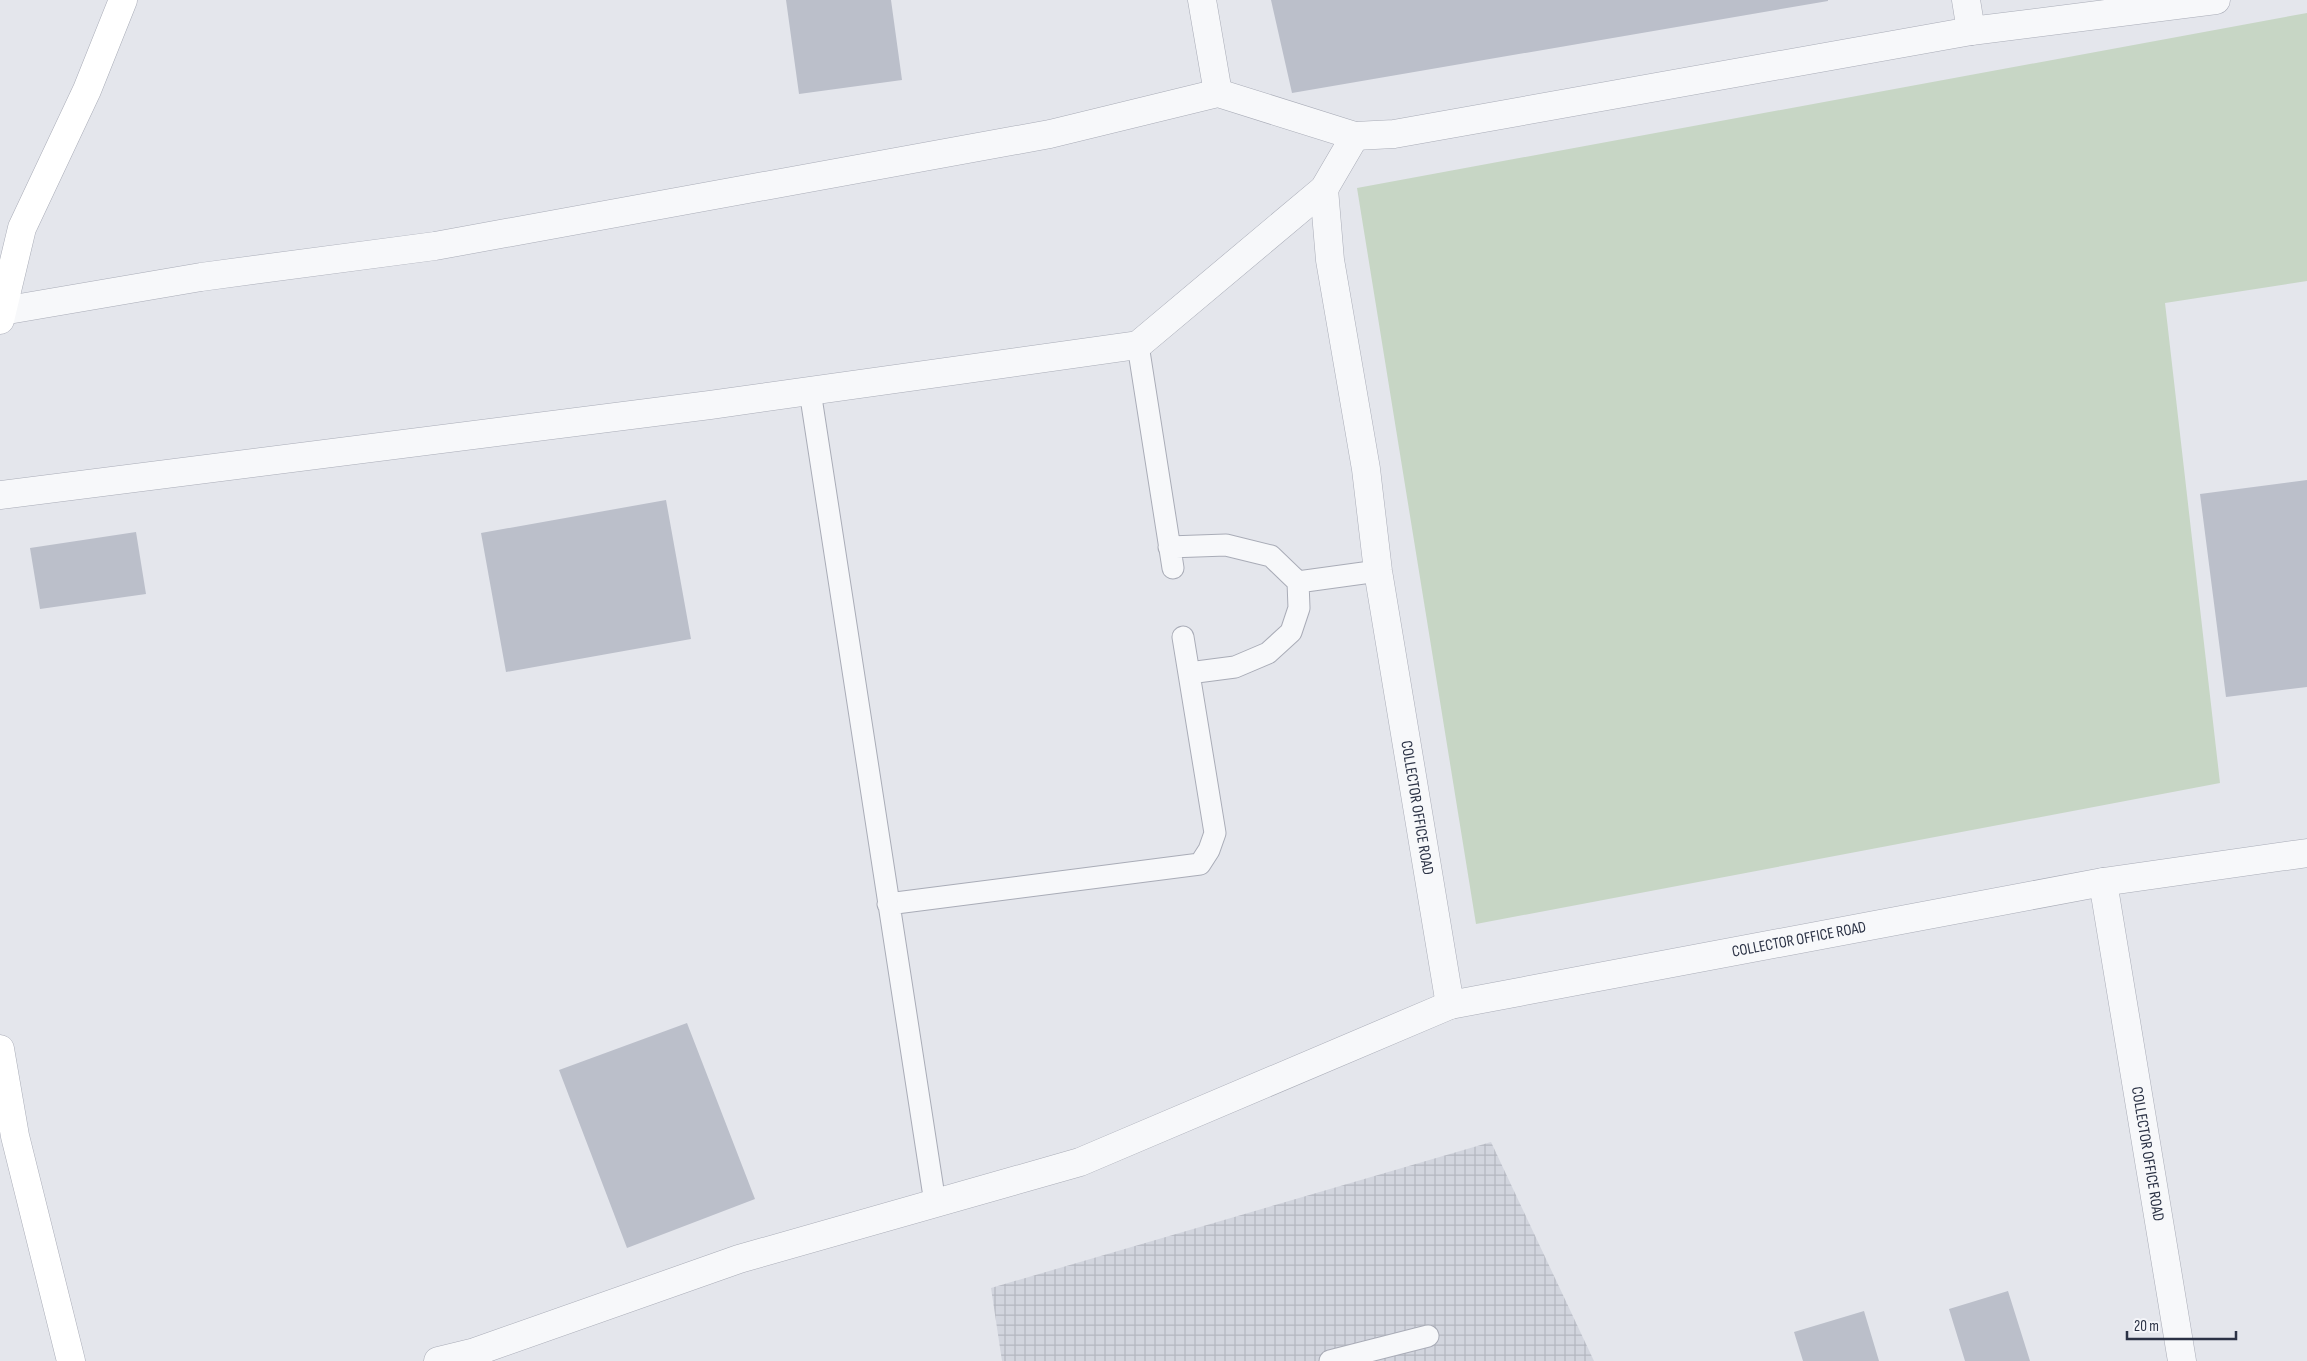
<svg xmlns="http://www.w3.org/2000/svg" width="2307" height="1361" font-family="'Sofia Sans Condensed',sans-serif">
	<defs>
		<pattern id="industrial-grid" width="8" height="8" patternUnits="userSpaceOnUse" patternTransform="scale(1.25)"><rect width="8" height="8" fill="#d2d5de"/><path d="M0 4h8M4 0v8" fill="none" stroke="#b4b7c0"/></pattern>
	</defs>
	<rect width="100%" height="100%" fill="#e4e6ec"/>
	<path fill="url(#industrial-grid)" d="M1491,1142L1594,1361H1002L991,1288Z"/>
	<path fill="#c7d6c5" d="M2307,13V281L2165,303L2220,783L1476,924L1357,188Z"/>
	<path fill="#bbbfca" d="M786,0H891L902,80L799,94Z
		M1271,0H1828V1L1292,93Z
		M2307,480V687L2226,697L2200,494Z
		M666,500L691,639L506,672L481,533Z
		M136,532L146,594L40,609L30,548Z
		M687,1023L755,1199L627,1248L559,1070Z
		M2008,1291L2030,1361H1965L1949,1309Z
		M1864,1311L1879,1361H1803L1794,1332Z"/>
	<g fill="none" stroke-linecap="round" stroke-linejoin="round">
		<defs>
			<path id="lane" d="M1138,345L1173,568
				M810,391L935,1203
				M1169,547L1226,545L1271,556L1298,582L1299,608L1291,632L1268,653L1235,667L1189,673
				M1298,582L1378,571
				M888,904L1200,864L1209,850L1215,833L1183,637
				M1330,1361L1428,1336"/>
			<g id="street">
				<path d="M1202,0L1218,93"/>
				<path d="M1971,31L2216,0"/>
				<path id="s1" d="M1324,189L1330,260L1366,469L1378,571L1450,1005L2103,882L2182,1361"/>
				<path d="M2,311L201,277L435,246L1050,134L1218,93L1355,136L1394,134L1971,31L1966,0"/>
				<path d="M0,495L710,405L1138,345L1324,189L1355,136"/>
				<path d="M2103,882L2307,853"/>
				<path d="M438,1361L475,1352L739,1259L1080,1162L1450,1005"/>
			</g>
			<path id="secondary" d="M0,320L22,228L87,90L123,0
				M0,1049L15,1136L71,1361"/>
		</defs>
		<use href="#lane" stroke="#a9acb7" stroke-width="23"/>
		<use href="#street" stroke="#a9acb7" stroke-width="29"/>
		<use href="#secondary" stroke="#a9acb7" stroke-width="29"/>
		<use href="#lane" stroke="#f7f8fa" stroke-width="21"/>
		<use href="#street" stroke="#f7f8fa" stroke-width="28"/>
		<use href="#secondary" stroke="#fff" stroke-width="28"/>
	</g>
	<g text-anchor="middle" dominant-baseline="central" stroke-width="4.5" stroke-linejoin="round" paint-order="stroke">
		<g font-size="16" fill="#2b3245" stroke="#f4f5f9">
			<text stroke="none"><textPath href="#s1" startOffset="626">COLLECTOR OFFICE ROAD</textPath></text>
			<text stroke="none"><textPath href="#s1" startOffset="1181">COLLECTOR OFFICE ROAD</textPath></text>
			<text stroke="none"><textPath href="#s1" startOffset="1766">COLLECTOR OFFICE ROAD</textPath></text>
		</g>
	</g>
	<path d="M2127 1331v8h109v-8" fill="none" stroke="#2b3245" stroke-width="2.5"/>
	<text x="2134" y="1331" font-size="15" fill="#2b3245" stroke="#f4f5f9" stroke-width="4" paint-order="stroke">20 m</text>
</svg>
